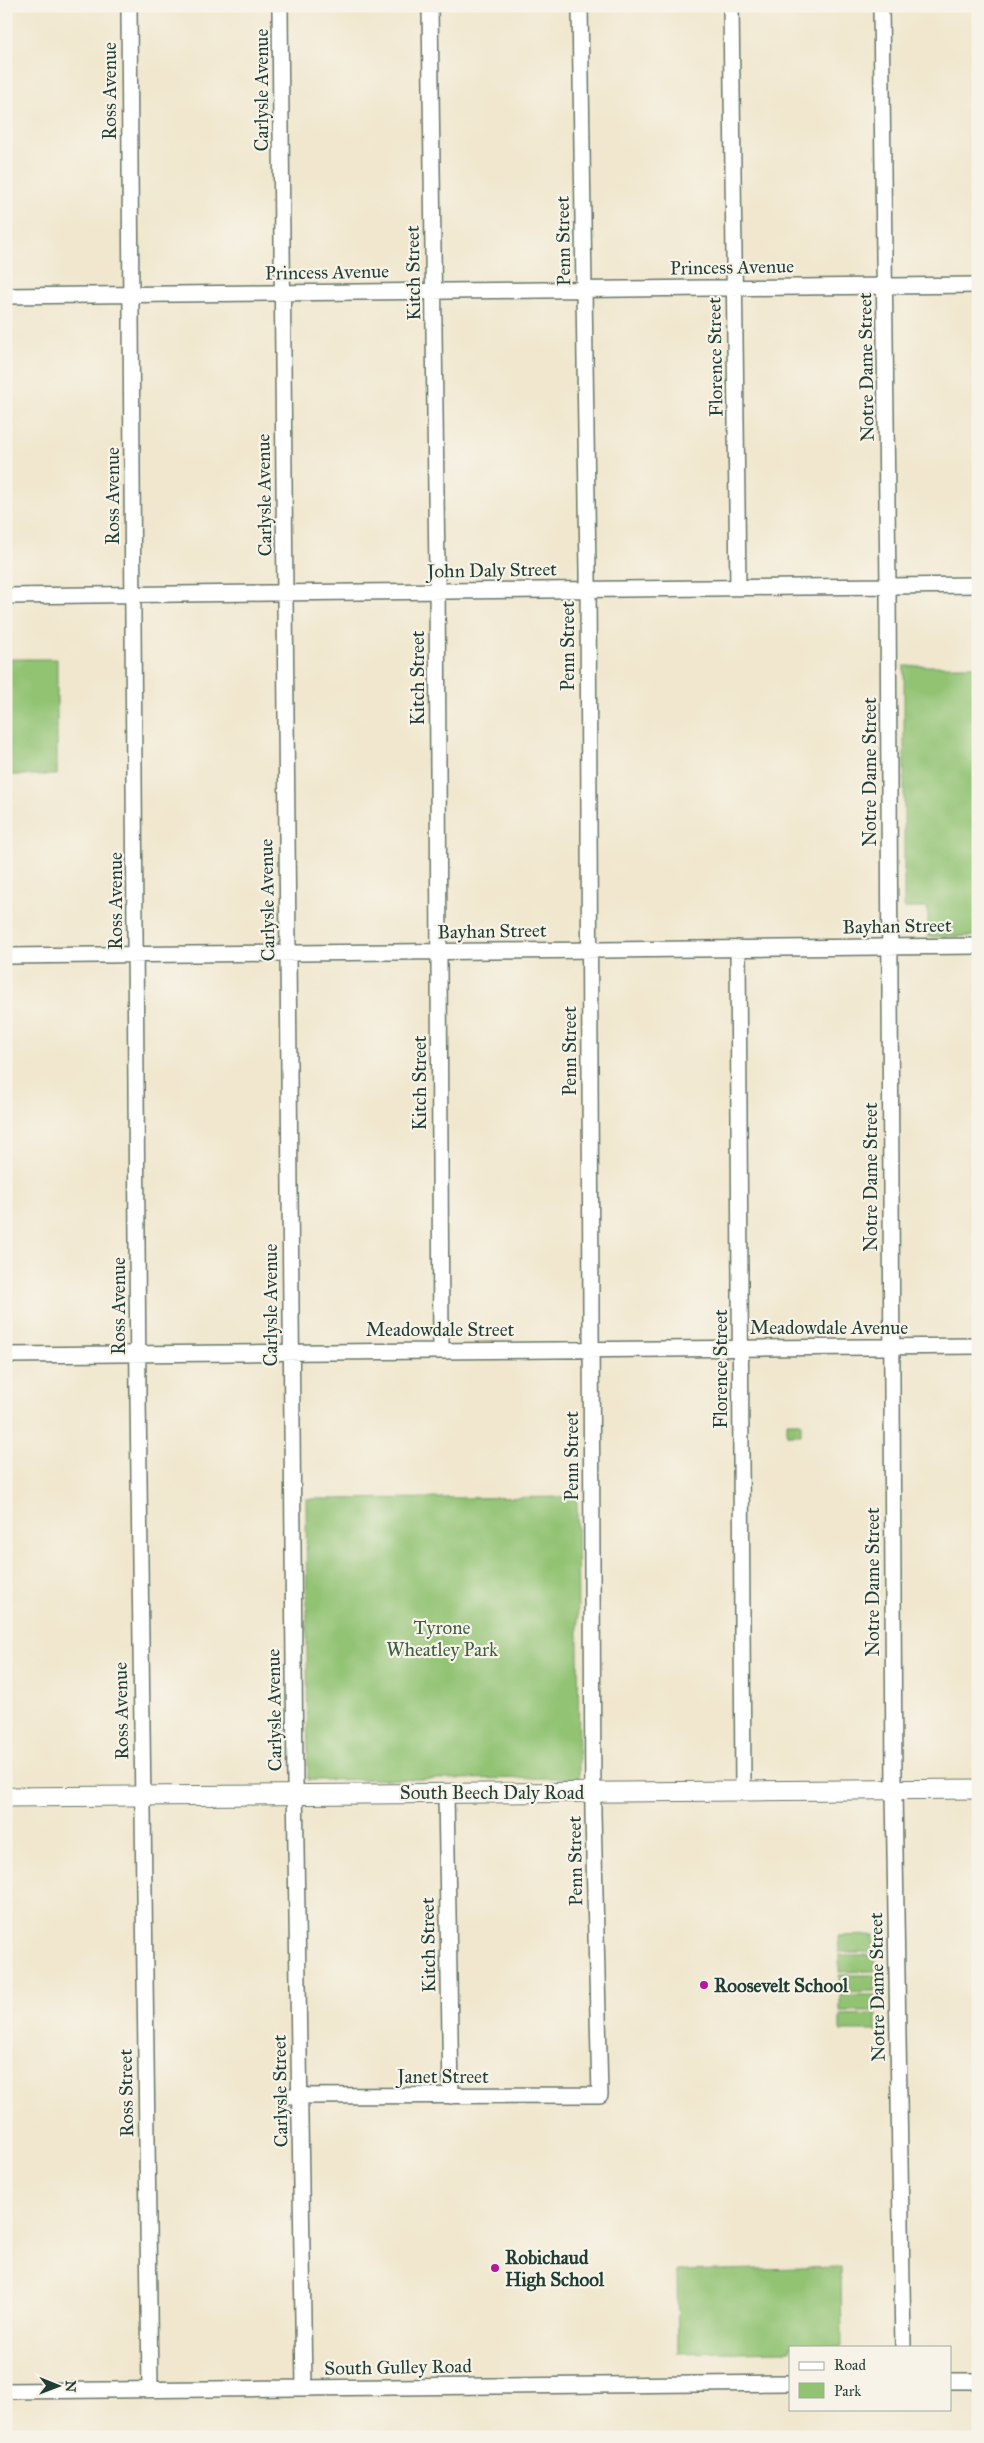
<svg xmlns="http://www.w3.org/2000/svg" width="984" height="2443" font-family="'IM FELL Great Primer',serif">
	<rect width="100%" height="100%" fill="#f7f3e8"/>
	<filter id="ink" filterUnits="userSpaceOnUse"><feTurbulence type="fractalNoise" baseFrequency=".02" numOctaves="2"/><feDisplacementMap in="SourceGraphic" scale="10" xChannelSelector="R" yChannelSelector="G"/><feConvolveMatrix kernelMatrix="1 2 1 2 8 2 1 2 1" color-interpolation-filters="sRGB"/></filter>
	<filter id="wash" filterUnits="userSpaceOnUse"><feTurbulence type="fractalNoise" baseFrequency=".0096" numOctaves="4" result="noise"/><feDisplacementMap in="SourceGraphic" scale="20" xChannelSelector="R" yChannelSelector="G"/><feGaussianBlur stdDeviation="1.12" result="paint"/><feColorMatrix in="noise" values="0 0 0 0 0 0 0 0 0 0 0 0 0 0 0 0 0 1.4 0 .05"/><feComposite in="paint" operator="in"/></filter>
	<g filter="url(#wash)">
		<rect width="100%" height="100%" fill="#f0e7ce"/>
		<path fill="#92c373" stroke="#588054" d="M6,659H57V775H6Z
			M904,666H978V936L928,937V908H904Z
			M787,1422H801V1435H787Z
			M577,1497L579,1778L308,1780L306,1499Z
			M874,1935V1952H839L838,1936Z
			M839,1955H874L875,1971L839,1972Z
			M839,1975H875V1991L839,1992Z
			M840,1995H875V2011H840Z
			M876,2014V2031H840V2015Z
			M841,2267L842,2347H790V2351L678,2353L677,2271Z"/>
	</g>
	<g filter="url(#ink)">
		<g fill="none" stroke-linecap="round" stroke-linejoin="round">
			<defs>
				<path id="minor" d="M129,6L138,1396L150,2389
					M280,6L295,1782L304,2388
					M430,6L437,574L441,1349
					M731,6L738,588
					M881,6L888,586L894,1790L903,2347
					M6,296L978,285
					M6,596L978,585
					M738,948L743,1791
					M6,956L978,946
					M6,1355L978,1346
					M446,1793L451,2096
					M287,2096L600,2095L593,1814L588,572L580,6
					M950,2381H978
					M6,2391L790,2383"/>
				<path id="major" d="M6,1797L978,1789"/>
			</defs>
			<use href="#minor" stroke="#68786a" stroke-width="18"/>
			<use href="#major" stroke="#68786a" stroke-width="21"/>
			<use href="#minor" stroke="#fff" stroke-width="15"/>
			<use href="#major" stroke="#fff" stroke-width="19"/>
		</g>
	</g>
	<g fill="#b5179e" stroke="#f7f3e8" stroke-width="2">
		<circle cx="704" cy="1985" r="5"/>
		<circle cx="495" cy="2268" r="5"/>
	</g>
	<g text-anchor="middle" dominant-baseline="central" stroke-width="4.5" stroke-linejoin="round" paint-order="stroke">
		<g font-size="19" fill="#1f3d34" stroke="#f7f3e8">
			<text transform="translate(261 90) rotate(-90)">Carlysle Avenue</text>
			<text transform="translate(109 91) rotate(-90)">Ross Avenue</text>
			<text transform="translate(563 241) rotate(-91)">Penn Street</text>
			<text transform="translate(732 267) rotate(-1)">Princess Avenue</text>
			<text transform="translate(327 272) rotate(-1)">Princess Avenue</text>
			<text transform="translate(413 273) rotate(-91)">Kitch Street</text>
			<text transform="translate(715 357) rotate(-91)">Florence Street</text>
			<text transform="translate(866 367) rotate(-91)">Notre Dame Street</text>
			<text transform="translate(264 495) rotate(-91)">Carlysle Avenue</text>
			<text transform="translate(112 496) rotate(-90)">Ross Avenue</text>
			<text transform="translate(492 570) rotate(-1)">John Daly Street</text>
			<text transform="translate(567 646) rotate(-90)">Penn Street</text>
			<text transform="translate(417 678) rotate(-90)">Kitch Street</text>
			<text transform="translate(869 772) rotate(-90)">Notre Dame Street</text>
			<text transform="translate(267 900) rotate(-91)">Carlysle Avenue</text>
			<text transform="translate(115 901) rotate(-90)">Ross Avenue</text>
			<text transform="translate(897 926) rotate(-1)">Bayhan Street</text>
			<text transform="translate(492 931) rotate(-1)">Bayhan Street</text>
			<text transform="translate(569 1051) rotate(-90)">Penn Street</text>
			<text transform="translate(419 1083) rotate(-90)">Kitch Street</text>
			<text transform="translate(870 1177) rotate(-90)">Notre Dame Street</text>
			<text transform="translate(270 1305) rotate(-90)">Carlysle Avenue</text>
			<text transform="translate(118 1306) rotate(-90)">Ross Avenue</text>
			<text x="829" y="1327">Meadowdale Avenue</text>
			<text x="440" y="1329">Meadowdale Street</text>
			<text transform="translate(720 1369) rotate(-90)">Florence Street</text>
			<text transform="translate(571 1456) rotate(-90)">Penn Street</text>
			<text transform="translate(872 1582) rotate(-90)">Notre Dame Street</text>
			<text transform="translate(274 1710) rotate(-91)">Carlysle Avenue</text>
			<text transform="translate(121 1711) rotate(-91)">Ross Avenue</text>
			<text x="492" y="1792">South Beech Daly Road</text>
			<text transform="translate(575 1861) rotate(-91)">Penn Street</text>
			<text transform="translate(428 1945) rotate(-91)">Kitch Street</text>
			<text transform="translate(877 1987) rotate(-91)">Notre Dame Street</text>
			<text x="443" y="2076">Janet Street</text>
			<text transform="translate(280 2091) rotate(-91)">Carlysle Street</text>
			<text transform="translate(126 2093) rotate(-91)">Ross Street</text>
			<text transform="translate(398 2367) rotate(-1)">South Gulley Road</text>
		</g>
		<g font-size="19" fill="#3c5e44" stroke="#f7f3e8">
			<text x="442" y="1627">Tyrone<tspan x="442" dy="22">Wheatley Park</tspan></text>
		</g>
		<g font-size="19" font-weight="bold" fill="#1f3d34" stroke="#f7f3e8" text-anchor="start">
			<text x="714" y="1985">Roosevelt School</text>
			<text x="505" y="2257">Robichaud<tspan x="505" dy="22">High School</tspan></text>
		</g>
	</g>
	<rect width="984" height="2443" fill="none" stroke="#f7f3e8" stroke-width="25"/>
	<rect x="789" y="2346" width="162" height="65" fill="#f7f3e8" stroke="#a1aaa0"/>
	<rect x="799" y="2362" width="25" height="8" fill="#ffffff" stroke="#a1aaa0"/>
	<text x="834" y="2370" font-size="15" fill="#1f3d34">Road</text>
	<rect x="799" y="2383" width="25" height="15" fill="#92c373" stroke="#a1aaa0"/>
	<text x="834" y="2396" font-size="15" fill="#1f3d34">Park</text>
	<g transform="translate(58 2386) rotate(91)" stroke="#f7f3e8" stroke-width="4" paint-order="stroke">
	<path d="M0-4L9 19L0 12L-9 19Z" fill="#1f3d34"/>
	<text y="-8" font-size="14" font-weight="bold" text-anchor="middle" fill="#1f3d34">N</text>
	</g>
</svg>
